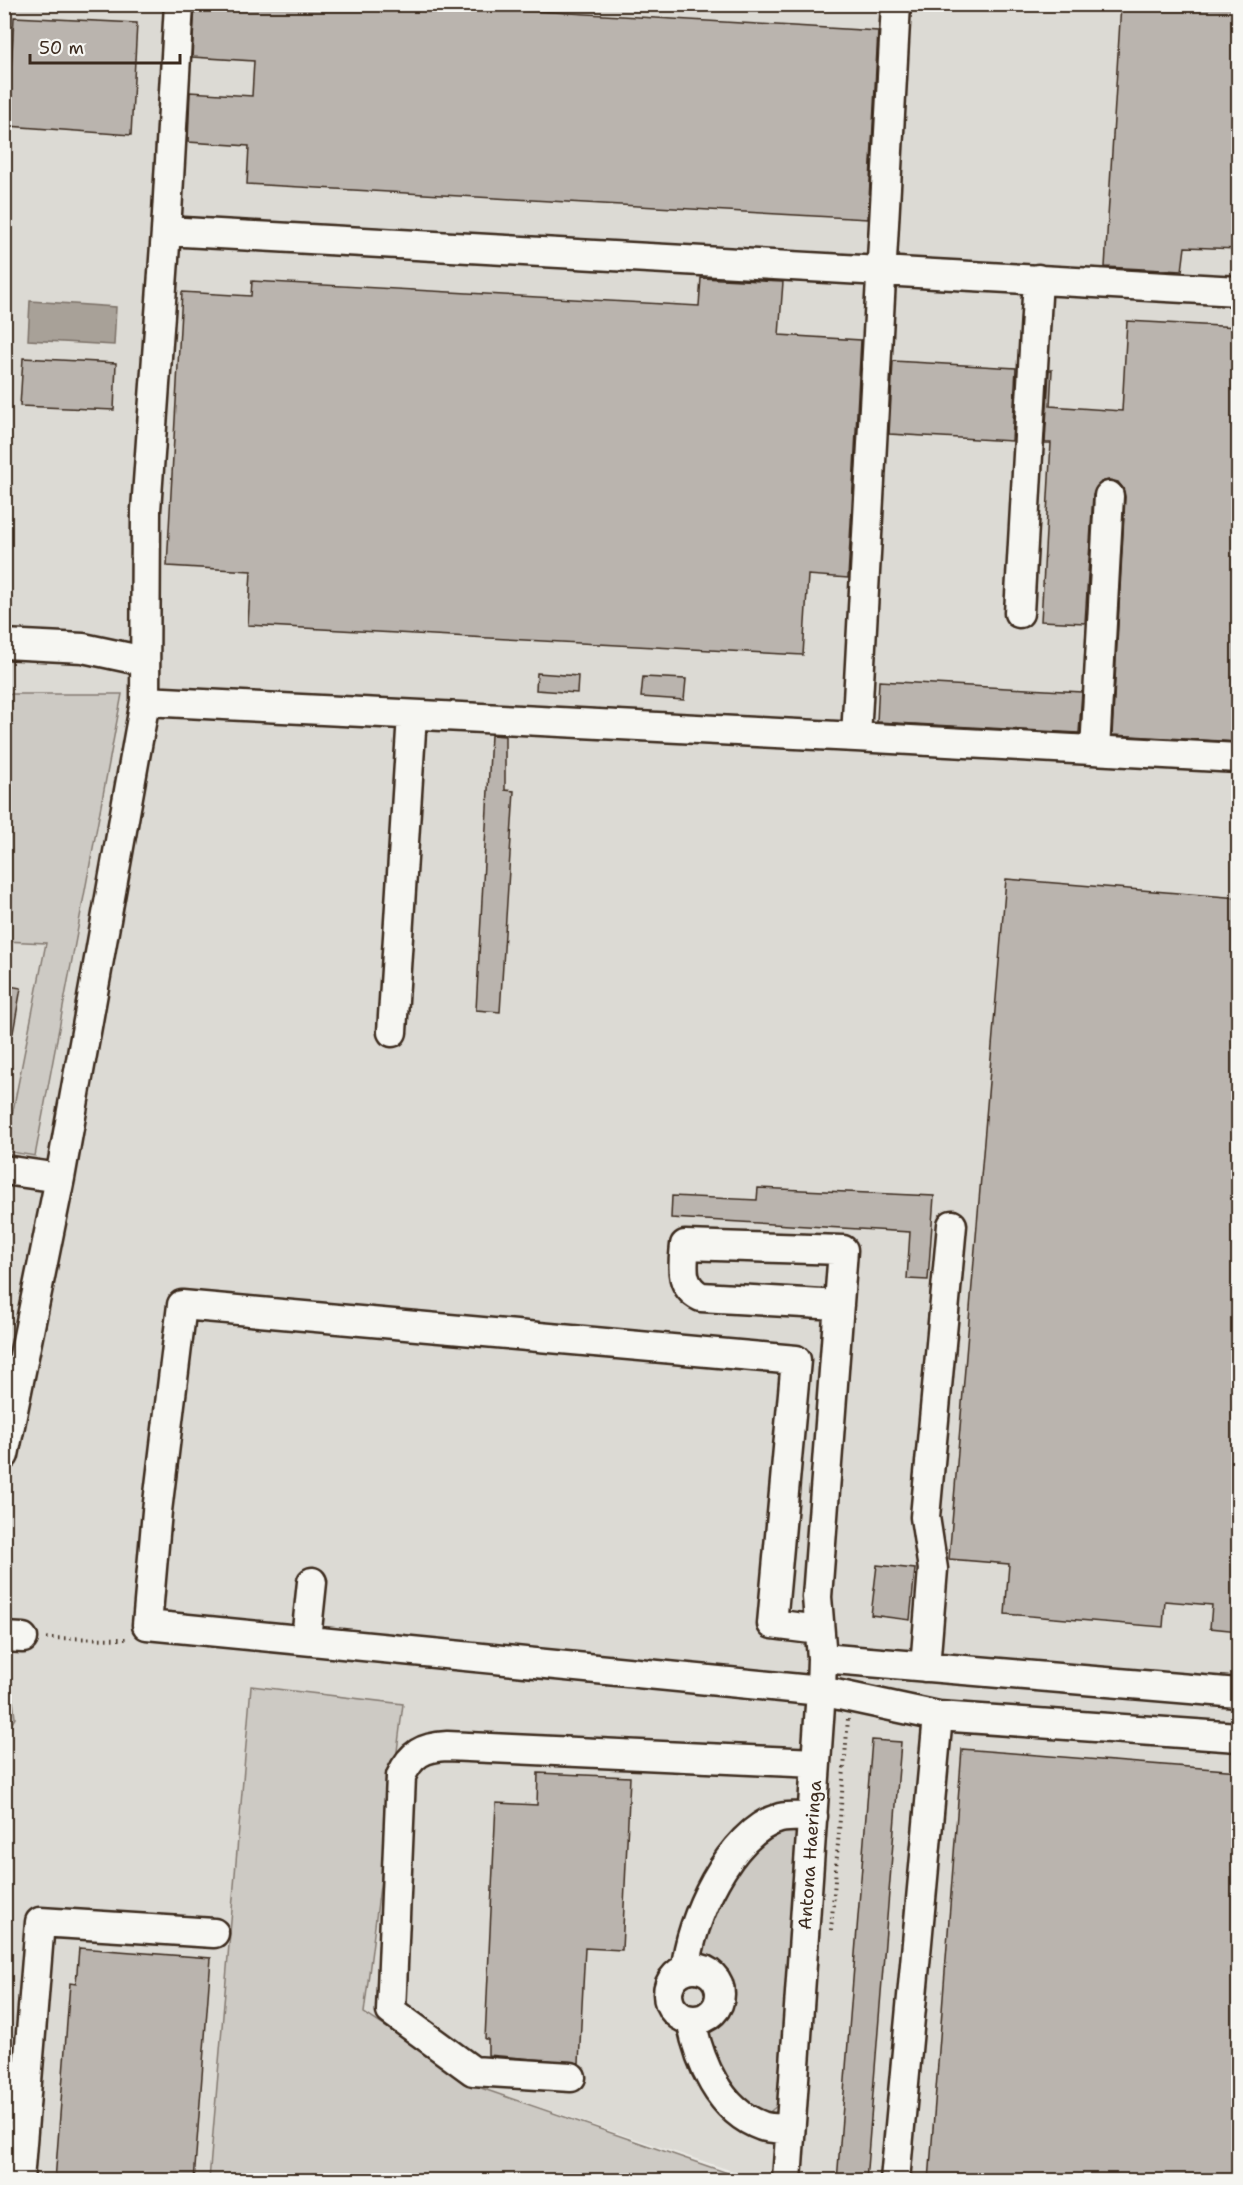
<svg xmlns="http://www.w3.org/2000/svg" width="1243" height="2185" font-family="'Shantell Sans',sans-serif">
	<rect width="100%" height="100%" fill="#ebeae5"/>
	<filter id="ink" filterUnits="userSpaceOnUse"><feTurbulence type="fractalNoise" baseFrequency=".0167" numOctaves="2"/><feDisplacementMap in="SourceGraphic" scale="12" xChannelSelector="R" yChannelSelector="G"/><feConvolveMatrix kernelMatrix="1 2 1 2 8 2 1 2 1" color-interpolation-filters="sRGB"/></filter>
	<g filter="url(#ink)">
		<path fill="#dcdad4" d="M5,5H1238V2180H760L478,2087L364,2012L403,1705L251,1687L209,2180H5Z"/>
		<path fill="#cdcac4" stroke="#847a71" stroke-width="1.5" d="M5,694H122L35,1156L5,1151L46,943L5,941Z
			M5,1655H8L15,1718L5,1735Z
			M251,1686L403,1704L364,2013L478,2087L748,2180H209Z
			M777,1830H793L798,1837L778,2105L766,2115L739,2101L703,2034C730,2023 746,1994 725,1968C718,1960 709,1958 701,1952L700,1938L740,1862Z"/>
		<path fill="#a8a198" stroke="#7c7167" stroke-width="1.5" d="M30,301L116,307L114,345L28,340Z"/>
		<path fill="#bab4ae" stroke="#3b2a1e" stroke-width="1.5" d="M195,4H414L878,31L868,219L247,184L249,146L188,142L190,92L252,96L254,61L192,57Z
			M1121,4H1239V249L1185,247L1182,271L1105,267Z
			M14,17L137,23L131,135L8,126Z
			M701,278L783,282L779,335L861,340L848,578L808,575L803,655L248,625L251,571L167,566L182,292L251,296L252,281L699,306Z
			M1127,321L1239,327V742L1112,735L1125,497L1123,488L1118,482L1109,480L1101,482L1093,495L1085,623L1041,621L1051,443H1045L1049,370H1052L1050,406L1122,411Z
			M23,358L116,363L114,410L20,406Z
			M893,361L1016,368L1012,441L889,434Z
			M537,673L578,676L577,693L536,690Z
			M643,677L686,679L684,700L641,697Z
			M879,681L1082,692L1079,733L877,722Z
			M491,735L505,736V790L514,791L500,1012L476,1010Z
			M1006,879L1239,898V1631L1210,1628L1212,1605L1165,1601L1163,1627L1005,1614L1009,1564L949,1559Z
			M4,985L21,988L13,1033L4,1032Z
			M758,1188L934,1196L928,1280L907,1279L910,1232L671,1218L672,1196L757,1200Z
			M877,1565L915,1569L910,1620L871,1615Z
			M872,1740L901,1742L866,2181H837Z
			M962,1749L1239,1771V2181H929Z
			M538,1773L630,1777L622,1950L585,1948L579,2063L488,2055V2039H485L496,1803L537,1805Z
			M79,1948L211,1958L194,2181H55L70,1983L76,1984Z"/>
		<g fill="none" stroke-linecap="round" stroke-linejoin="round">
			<defs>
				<path id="minor" d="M179,4L166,231L1238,291
					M166,231L146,510L145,701L856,737L896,4
					M1019,613L1038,279
					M4,644L83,648L144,661
					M856,737L1238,758
					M1095,750L1109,496
					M392,1032L412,715
					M4,1170L60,1178
					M4,1455L60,1178L145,701
					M819,1630L772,1624L796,1360L182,1305L157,1511L147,1625L821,1691L938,1716L1238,1737
					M4,1637L23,1638
					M306,1639L312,1582
					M822,1658L1238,1693
					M925,1667L933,1569L925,1517L952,1225
					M668 1994a26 26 0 1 1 52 0a26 26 0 1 1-52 0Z
					M686,1969C689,1922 730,1831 780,1818C790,1816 802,1817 813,1816
					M691,2020C699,2061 719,2111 762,2126C770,2129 781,2128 790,2129
					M571,2077L473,2071L391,2011L401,1776C411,1754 423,1747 447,1746L816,1763
					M19,2180L40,1922L214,1933
					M787,2180L821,1691L822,1658L817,1597L843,1250L685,1245C683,1266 679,1286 701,1297L839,1305
					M895,2180L938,1716"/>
			</defs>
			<use href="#minor" stroke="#3b2a1e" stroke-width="33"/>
			<path stroke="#3b2a1e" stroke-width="4" stroke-dasharray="1.5 4.5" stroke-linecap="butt" d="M46,1638L128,1639
				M831,1930L848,1719"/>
			<use href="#minor" stroke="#f6f6f2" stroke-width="28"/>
		</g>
	</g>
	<g text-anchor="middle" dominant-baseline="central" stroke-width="4.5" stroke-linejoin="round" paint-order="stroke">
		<g font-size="18" fill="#3b2a1e" stroke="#f6f6f2">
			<text transform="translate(810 1855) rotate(-86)">Antona Haeringa</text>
		</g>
	</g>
	<rect width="1243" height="2185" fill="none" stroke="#f6f6f2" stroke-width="24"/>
	<rect x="12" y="12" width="1219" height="2161" fill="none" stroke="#3b2a1e" stroke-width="2" filter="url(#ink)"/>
	<path d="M30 54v9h150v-9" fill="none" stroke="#3b2a1e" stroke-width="3"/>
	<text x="39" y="54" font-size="18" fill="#3b2a1e" stroke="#f6f6f2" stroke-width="4.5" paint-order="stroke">50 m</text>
</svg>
